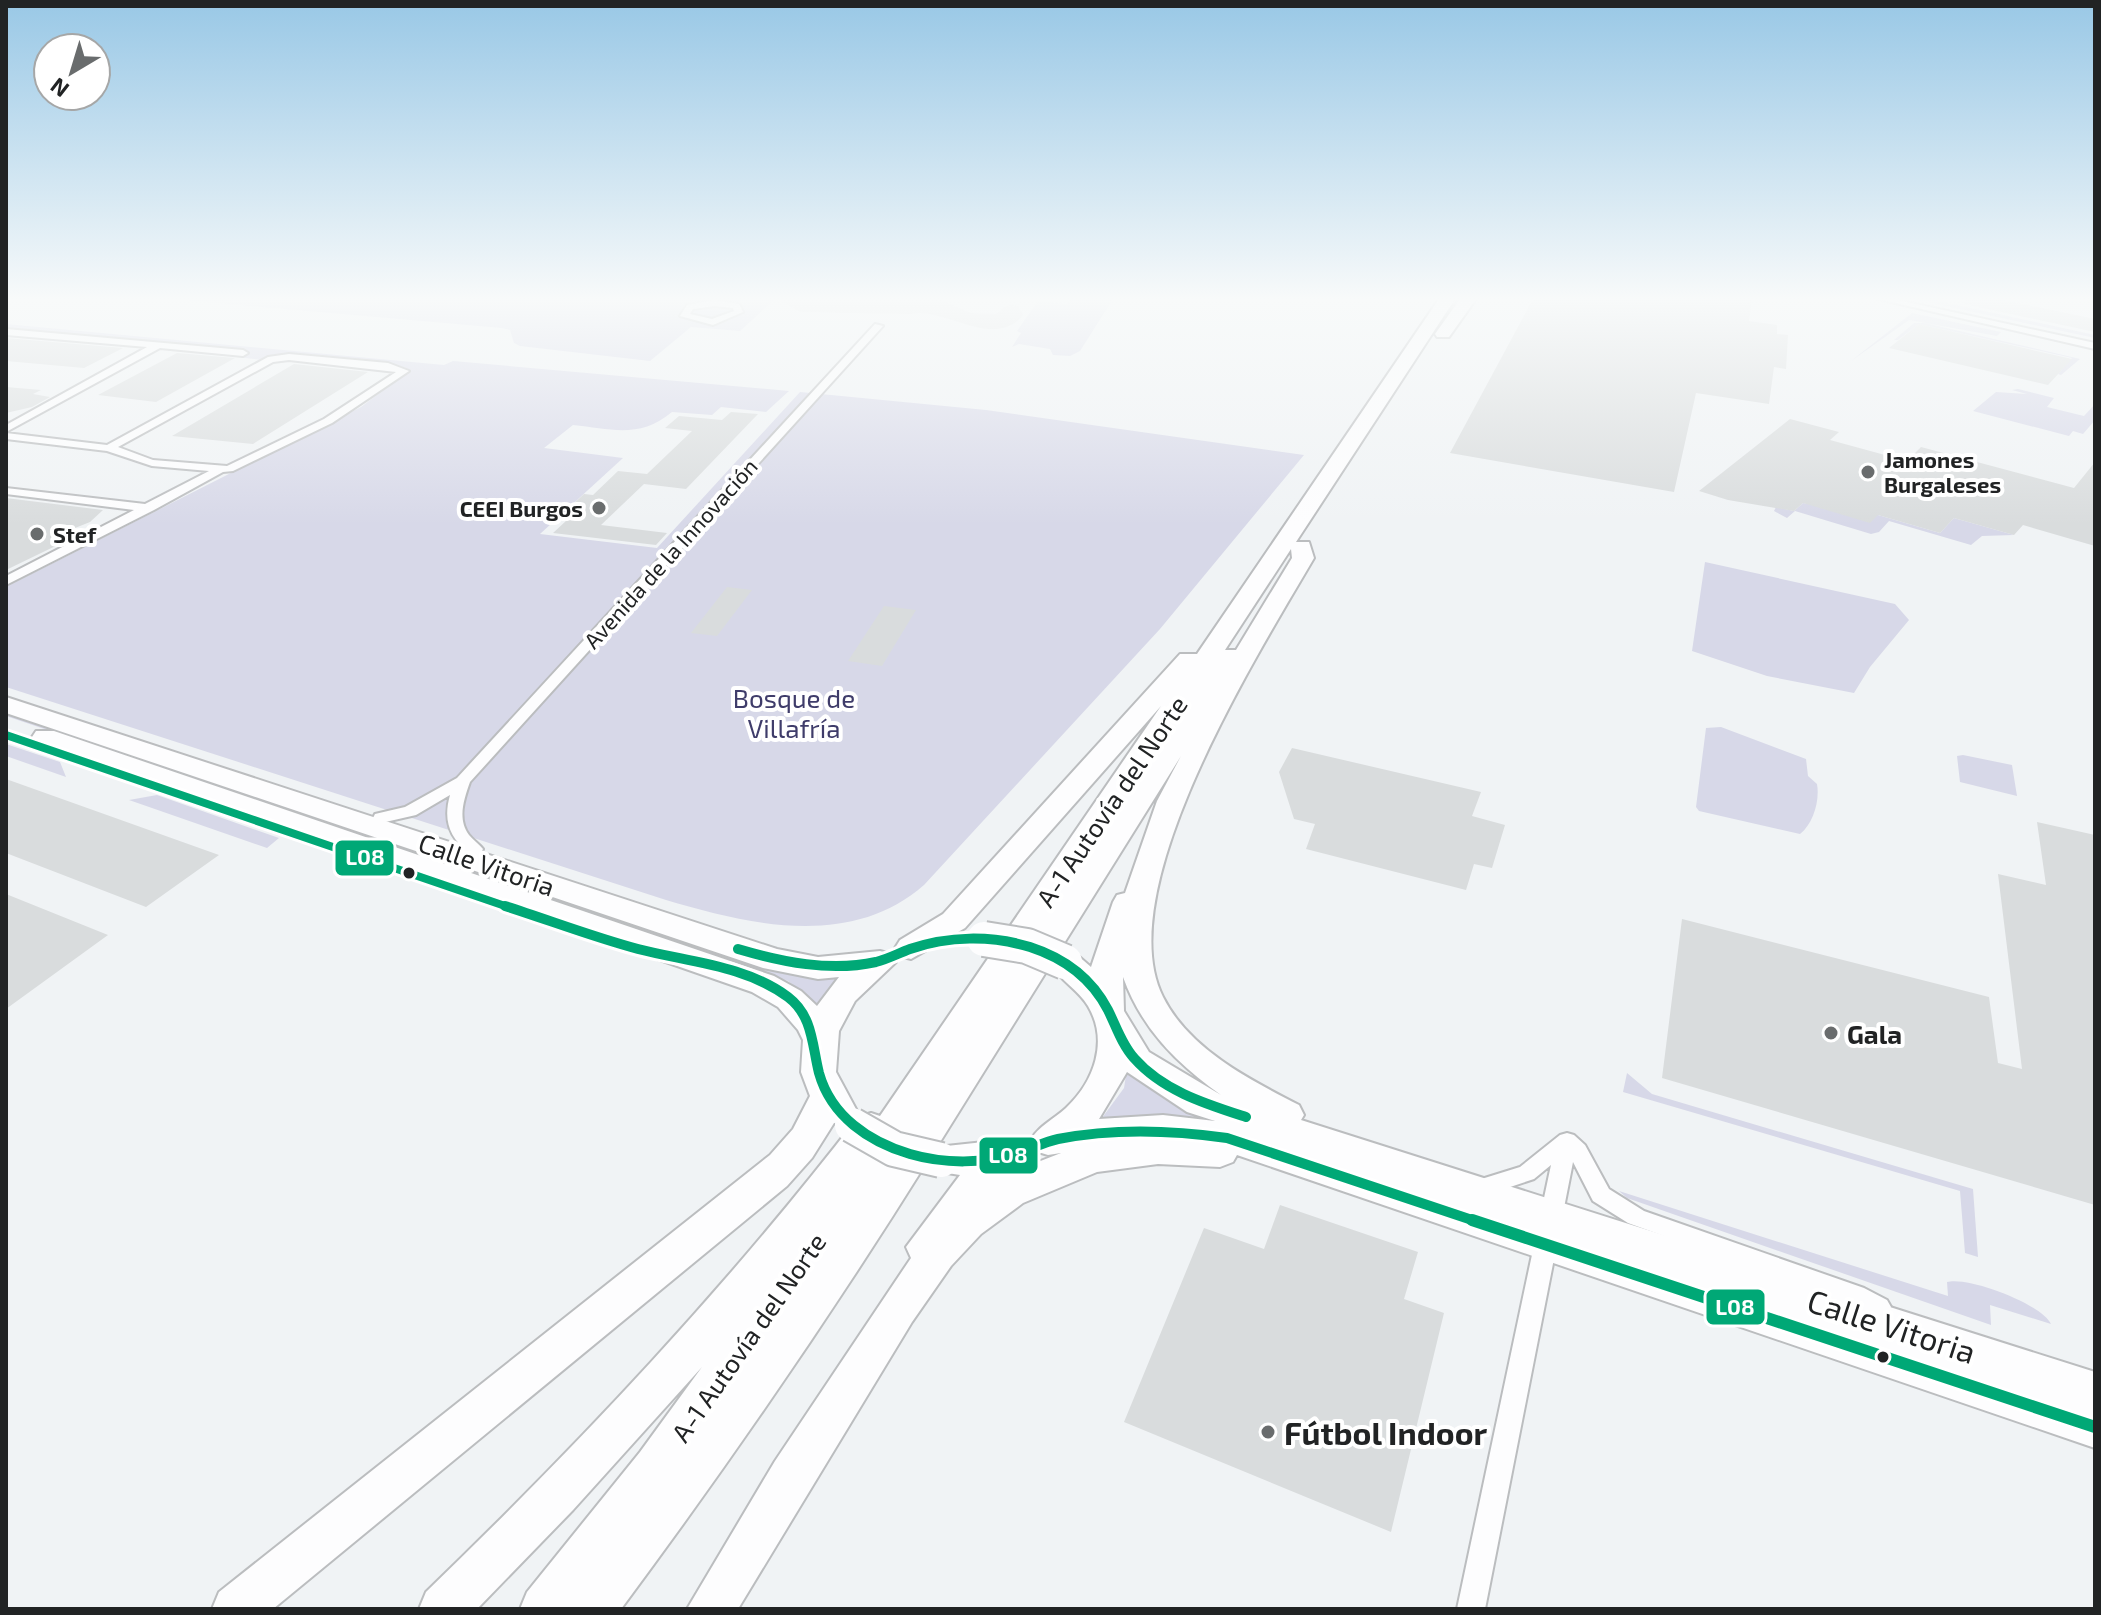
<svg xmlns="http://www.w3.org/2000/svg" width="2101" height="1615" font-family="'Exo 2',sans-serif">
	<rect width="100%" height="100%" fill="#f0f3f5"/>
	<path fill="#d7d8e8" d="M171,299H775L740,331L691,327L650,361L520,346L514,343L510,330L502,328Z
		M1071,299H1113L1080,351L1070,356L1053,355L1050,349L1019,344L1012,347L1021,333L1017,331L1038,301L1067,304Z
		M1913,299H1929L2095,335V338Z
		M1912,313L2001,332L1997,336L1909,320L1851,361Z
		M1914,323H1925L2080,359L2061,375L2058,374L2072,358L1919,324L1898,340H1894Z
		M6,324L444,365L453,361L789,391L766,412L721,407L712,415L672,412C640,439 611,429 573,425L544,448L623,458L540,534L657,548L800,392L986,410L1304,455L1160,629L924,885C851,949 750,925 666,900L6,687V587L361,407L410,370L398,365L287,355L262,360L237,357L247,351L18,332L6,328Z
		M2018,389L2054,398L2047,407L2084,416L2095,404V420L2083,434L2073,431L2069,436L1973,411L1996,392L2027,394L2012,390Z
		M1803,503L1878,515L1940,533L1954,518L2014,535L1982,536L1971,545L1889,521L1879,532L1871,534L1795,511L1787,518L1774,511L1776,507L1794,511Z
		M1705,562L1895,604L1909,620L1870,667L1854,693L1767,676L1692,651Z
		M6,713L790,974L842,977L817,1004L788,981L6,716Z
		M1721,727L1806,759L1808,776L1817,784C1820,801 1813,824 1800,834L1699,811L1696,807L1706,728Z
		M6,744L60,762L66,777L6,756Z
		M1963,755L2012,765L2017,796L1960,782L1957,756Z
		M157,795L279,838L267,848L129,800Z
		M1127,1069C1185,1119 1266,1133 1338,1155L1099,1122L1124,1088Z
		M1627,1073L1652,1094L1973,1189L1978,1257L1965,1253L1960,1191L1623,1092Z
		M1619,1191L1948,1296L1947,1282C1968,1276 2042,1304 2051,1324L1990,1305L1991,1325L1627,1198Z"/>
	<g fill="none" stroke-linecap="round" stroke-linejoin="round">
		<path fill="#dedfe0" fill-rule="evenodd" d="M778,299H938L971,313L996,314C1005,308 1005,303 1018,306L1023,315C995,351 942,306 911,314L800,312Z"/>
	</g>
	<path fill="#d9dcdd" d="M1533,299H1752L1749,321L1777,325V334L1788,335L1786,369L1774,367L1769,404L1696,393L1674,492L1450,453Z
		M1965,299H1998L2095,319V332L1964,304Z
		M1919,324L2050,354L2072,359L2048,385L1889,348Z
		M6,338L123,348L84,368L6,361Z
		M177,353L235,358L156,402L98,395Z
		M294,364L368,372L253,444L172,436Z
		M6,387L41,390L33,394L50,397L32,407L6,413Z
		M731,412L758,414L686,489L644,484L601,525L667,533L656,545L553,533L580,508L570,507L584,494L593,495L618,471L647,474L692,431L665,428L679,416L722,420Z
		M1790,419L1839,432L1830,440L1907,461L1921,447L2074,488L2095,462V546L2023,525L2014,535L1954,518L1940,533L1878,515L1870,523L1803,503L1794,511L1728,500L1699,491Z
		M6,498L30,501L103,510L90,522L75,528L72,538L6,570Z
		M727,587L752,590L717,636L691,633Z
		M884,606L916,610L882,666L848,661Z
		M1292,748L1481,792L1472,816L1505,825L1492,868L1474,864L1466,890L1306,849L1315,824L1294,819L1279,772Z
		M6,779L219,855L146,907L6,853Z
		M2037,822L2095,835V1205L1662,1078L1682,919L1989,997L1998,1063L2022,1069L1998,874L2046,885Z
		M6,894L108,935L6,1009Z
		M1280,1205L1418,1252L1404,1299L1444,1313L1391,1532L1124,1422L1204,1228L1264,1249Z"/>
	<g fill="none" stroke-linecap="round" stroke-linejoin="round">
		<defs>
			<path id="street" d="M1878,299H1893L2095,343V349Z
				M715,300L739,304L743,312L713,325L680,316L687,305ZM715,306L733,308L734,311L712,319L690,314L693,309Z
				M875,324L883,326L470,782C464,799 457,819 469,835C473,840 479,844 483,849L481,853H469C449,837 443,820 450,795L416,815L381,823L375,822L373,818L375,814L405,807L457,778Z
				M6,329L243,350L248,353L243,356L160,348L6,432V425L147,347L6,335Z
				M289,354L388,363L409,371L332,423L233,471L223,472L154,510L6,585V576L134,510L6,494V488L145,504L209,471L152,466L107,451L6,439V433L107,445L268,357ZM289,360L396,372L324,419L227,466L153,460L118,447L273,362Z
				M1567,1133L1574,1135L1585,1145L1609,1189L1644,1211L1864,1288L1887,1300L1891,1307L1887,1314L1879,1317L1848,1302L1628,1223L1593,1201L1573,1162L1485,1609H1457L1551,1165L1534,1179L1483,1196L1475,1193L1472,1187L1475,1181L1520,1167L1560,1135Z"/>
			<path id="highway" d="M1439,299H1455L1296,542H1309L1314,558C1258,654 1109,890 1163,997C1189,1049 1250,1080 1299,1105L1304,1115L1301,1120L2095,1372V1448L1237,1155L1233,1162L1220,1167L1158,1164L1097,1172L1023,1203L981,1234L951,1266L912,1322L738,1609H687L775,1461L911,1258L906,1247L960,1175L928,1170L925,1165C830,1317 728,1465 621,1609H520L527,1592L640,1452L702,1367L573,1510L477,1609H419L426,1592C581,1442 727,1287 858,1117L871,1113L880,1116L1161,706L965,928L911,959L900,956L895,948L900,940L943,914L1180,654H1197ZM1291,549L1292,558L1236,650H1225ZM1181,756L1157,801L1125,893L1117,895L1113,902L1091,967L1076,954L1058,953ZM1051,964C1060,981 1078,989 1088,1006C1109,1041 1094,1082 1066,1108C1053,1120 1038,1126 1030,1141L1035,1151L1048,1155L1061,1153L1020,1169L1031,1154L1026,1144L1012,1139L937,1147ZM1123,977C1142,1029 1176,1063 1221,1095L1149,1052L1124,1011ZM1127,1072L1187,1112L1215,1121L1163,1115L1099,1119Z
				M1460,299H1476L1449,337H1437L1435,334Z
				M6,697L777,949L818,957L880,951L891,954L896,962L855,1001L839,1031L836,1072L857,1111L852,1121L834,1123L812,1158L787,1186L273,1609H212L219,1592L770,1155L793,1129L810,1096L801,1072L803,1040L798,1030L778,1007L752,992L36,743L32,737L36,731H54L774,976L801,991L817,1006L839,977L818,979L763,968L6,713Z"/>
		</defs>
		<use href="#street" stroke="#bbbdbf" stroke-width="4"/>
		<use href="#highway" stroke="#bbbdbf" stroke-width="4"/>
		<use href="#street" fill="#fdfdfe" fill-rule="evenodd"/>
		<use href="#highway" fill="#fdfdfe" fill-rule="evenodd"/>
		<defs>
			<path id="highway-bridge" d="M984,939L1027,946L1065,962
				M852,1125L894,1149L941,1160"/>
		</defs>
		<use href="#highway-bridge" stroke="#bbbdbf" stroke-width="38" stroke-linecap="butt"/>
		<use href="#highway-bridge" stroke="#fdfdfe" stroke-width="34"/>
		<defs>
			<path id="bus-1-far2" d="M6,735L511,908"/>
			<path id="bus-1-far1" d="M505,906C549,920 593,937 638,949C688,962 745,965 788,997C813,1016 812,1045 819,1073C831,1116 869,1142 910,1154C944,1164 984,1164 1018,1153C1031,1149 1044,1142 1058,1139C1114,1128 1171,1130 1227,1138L1478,1222
				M738,949C782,962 830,972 876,962C888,959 899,953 910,949C948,936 991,935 1030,947C1064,958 1092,979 1108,1010C1116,1026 1122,1045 1134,1058C1163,1091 1206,1104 1246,1117"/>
			<path id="bus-1" d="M1472,1220L2095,1427"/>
		</defs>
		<use href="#bus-1-far2" stroke="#fff" stroke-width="14"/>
		<use href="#bus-1-far1" stroke="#fff" stroke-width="16"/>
		<use href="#bus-1" stroke="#fff" stroke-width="18"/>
		<use href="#bus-1-far2" stroke="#00a876" stroke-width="8"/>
		<use href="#bus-1-far1" stroke="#00a876" stroke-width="10"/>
		<use href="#bus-1" stroke="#00a876" stroke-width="12"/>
	</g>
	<linearGradient id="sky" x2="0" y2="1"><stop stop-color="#99c8e6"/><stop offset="0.57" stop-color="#f8fafa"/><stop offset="1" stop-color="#f8fafa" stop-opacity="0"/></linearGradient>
	<rect width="2101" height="525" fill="url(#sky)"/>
	<g fill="#696c6d" stroke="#fff" stroke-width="3">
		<circle cx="1868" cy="472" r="8"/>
		<circle cx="599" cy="508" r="8"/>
		<circle cx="37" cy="534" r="8"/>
		<circle cx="1831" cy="1033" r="8"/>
		<circle cx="1268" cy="1432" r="8"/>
	</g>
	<g fill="#212324" stroke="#fff" stroke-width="3">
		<circle cx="409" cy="873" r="7"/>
		<circle cx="1883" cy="1357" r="7"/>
	</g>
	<g text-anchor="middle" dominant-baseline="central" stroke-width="8" stroke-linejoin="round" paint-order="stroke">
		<g font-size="22" font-weight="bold" fill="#212324" stroke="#fff" text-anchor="start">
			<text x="1884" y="459">Jamones<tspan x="1884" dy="25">Burgaleses</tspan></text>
			<text x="583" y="508" text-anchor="end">CEEI Burgos</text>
			<text x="53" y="534">Stef</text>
		</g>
		<g font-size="22" fill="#212324" stroke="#fff">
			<text transform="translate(670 553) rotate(-48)">Avenida de la Innovación</text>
		</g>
		<g font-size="26" fill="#3f3c6a" stroke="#fff">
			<text x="794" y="697">Bosque de<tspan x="794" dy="30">Villafría</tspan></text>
		</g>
		<g font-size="26" fill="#212324" stroke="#fff">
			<text transform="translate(1111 801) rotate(-56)">A-1 Autovía del Norte</text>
			<text transform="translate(487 864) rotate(19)">Calle Vitoria</text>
			<text transform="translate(748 1337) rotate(-55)">A-1 Autovía del Norte</text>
		</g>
		<g font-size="26" font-weight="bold" fill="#212324" stroke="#fff" text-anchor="start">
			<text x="1847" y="1033">Gala</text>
		</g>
		<g font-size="32" fill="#212324" stroke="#fff">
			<text transform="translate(1892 1325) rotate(18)">Calle Vitoria</text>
		</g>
		<g font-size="32" font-weight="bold" fill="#212324" stroke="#fff" text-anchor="start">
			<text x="1284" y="1432">Fútbol Indoor</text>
		</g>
	</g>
	<g stroke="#fff" stroke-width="3">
		<rect x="334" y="839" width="61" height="38" rx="8" fill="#00a876"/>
		<rect x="978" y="1136" width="61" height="39" rx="8" fill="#00a876"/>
		<rect x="1705" y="1288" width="61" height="38" rx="8" fill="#00a876"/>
	</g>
	<g font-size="22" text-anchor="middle" font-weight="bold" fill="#fff">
		<text x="365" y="865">L08</text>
		<text x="1008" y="1163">L08</text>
		<text x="1735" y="1315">L08</text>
	</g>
	<rect width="2101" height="1615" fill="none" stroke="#212324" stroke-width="16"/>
	<g transform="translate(72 72) rotate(218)"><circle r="38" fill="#ffffff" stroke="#a6a7a7" stroke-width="2"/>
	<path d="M0-6L14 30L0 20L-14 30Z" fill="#696c6d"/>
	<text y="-12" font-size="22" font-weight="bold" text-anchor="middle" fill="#212324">N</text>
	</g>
</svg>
